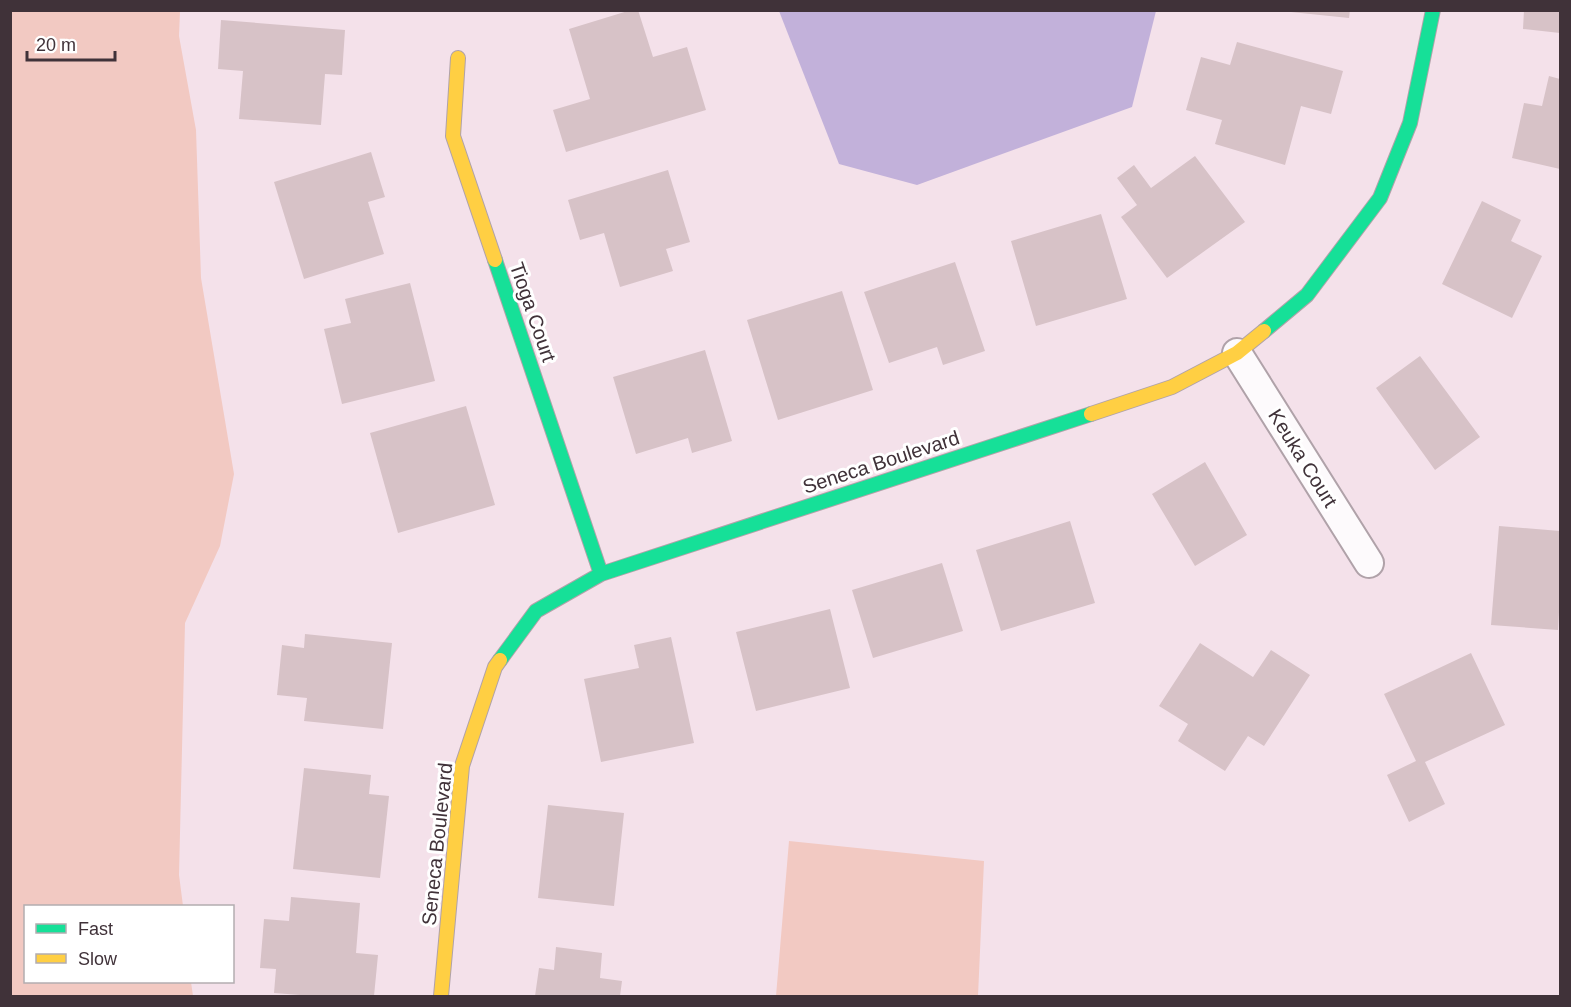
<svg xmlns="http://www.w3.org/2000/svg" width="1571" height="1007" font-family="Helvetica,sans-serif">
	<rect width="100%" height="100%" fill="#f4e1ea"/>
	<path fill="#f2c9c2" d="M10,11H180L179,36L196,130L201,278L234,474L220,546L185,623L179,875L183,906H26V982H191L193,996H11Z
		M789,841L984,861L978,996H776Z"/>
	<path fill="#c2b1da" d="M779,11H1156L1132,107L917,185L839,164Z"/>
	<path fill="#d7c2c7" d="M631,10H638L653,57L687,47L706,110L566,152L553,110L590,99L569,29Z
		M1291,10H1350L1349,18L1291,12Z
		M1524,10H1560V33L1523,29Z
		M221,20L345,30L342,75L325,74L321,125L239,119L243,71L218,69Z
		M1237,42L1343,71L1331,114L1301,106L1285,165L1215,144L1222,120L1186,110L1201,57L1230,65Z
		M1549,76L1560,79V169L1512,158L1524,103L1542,106Z
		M371,152L385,197L368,202L384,254L304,279L274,182Z
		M1195,156L1245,222L1167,278L1121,217L1137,205L1117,178L1134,165L1151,188Z
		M668,170L690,242L666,249L673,271L620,287L604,233L580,240L568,200Z
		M1482,201L1521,220L1511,241L1542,256L1512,318L1442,284Z
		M1101,214L1127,299L1036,326L1011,241Z
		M955,262L985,351L943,365L937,347L889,363L864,292Z
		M410,283L435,381L342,404L324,329L351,323L345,299Z
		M842,291L873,390L778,420L747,320Z
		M705,350L732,441L692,453L688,438L636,454L613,377Z
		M1420,356L1480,437L1435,470L1376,388Z
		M466,406L495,505L398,533L370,433Z
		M1205,462L1247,535L1195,566L1152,494Z
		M1070,521L1095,603L1001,631L976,550Z
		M1499,526L1560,531V594L1558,630L1491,625Z
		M942,563L963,631L873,658L852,590Z
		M830,609L850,688L756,711L736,632Z
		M305,634L392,643L383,729L304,721L307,698L277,695L282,645L304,648Z
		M671,637L694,743L601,762L584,679L639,668L634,645Z
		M1200,643L1253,677L1271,650L1310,675L1264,746L1248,736L1225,771L1178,741L1188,724L1159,706Z
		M1471,653L1505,725L1425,762L1445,804L1409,822L1387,775L1416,761L1384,694Z
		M304,768L371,775L369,794L389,796L380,878L293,869Z
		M548,805L624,813L614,906L538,898Z
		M291,897L360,903L356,953L378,955L374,996H313L274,993L276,969L260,968L264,919L289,921Z
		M556,947L602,953L600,978L622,981L620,996H535L539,968L554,970Z"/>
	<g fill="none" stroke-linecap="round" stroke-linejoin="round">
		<defs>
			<path id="street" d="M1237,353L1369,563"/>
			<path id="fast" d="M495,260L601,574
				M1264,331L1307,295L1380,198L1410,123L1433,10
				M500,660L536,611L601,574L1091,414"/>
			<path id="slow" d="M458,58L453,136L495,260
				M1091,414L1172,387L1237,353L1264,331
				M441,996L462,766L495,667L500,660"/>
		</defs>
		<use href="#street" stroke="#b0a2a9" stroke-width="32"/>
		<use href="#fast" stroke="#b0a2a9" stroke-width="16"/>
		<use href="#slow" stroke="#b0a2a9" stroke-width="16"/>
		<use href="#street" stroke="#fdfafc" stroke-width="28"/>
		<use href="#fast" stroke="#16e098" stroke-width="14"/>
		<use href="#slow" stroke="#ffcf43" stroke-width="14"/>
	</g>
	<g text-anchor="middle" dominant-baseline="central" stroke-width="6" stroke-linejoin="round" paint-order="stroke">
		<g font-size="20" fill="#403239" stroke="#fff">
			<text transform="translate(533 312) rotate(71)">Tioga Court</text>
			<text transform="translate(1303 458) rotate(58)">Keuka Court</text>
			<text transform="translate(881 462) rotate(-18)">Seneca Boulevard</text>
			<text transform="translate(437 844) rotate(-84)">Seneca Boulevard</text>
		</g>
	</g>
	<rect width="1571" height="1007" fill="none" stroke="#403239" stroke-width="24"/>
	<rect x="24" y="905" width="210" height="78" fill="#ffffff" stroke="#b3adb0" stroke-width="1.5"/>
	<rect x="36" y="924" width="30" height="9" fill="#16e098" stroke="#b3adb0" stroke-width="1.5"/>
	<text x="78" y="935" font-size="18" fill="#403239">Fast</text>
	<rect x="36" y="954" width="30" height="9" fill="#ffcf43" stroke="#b3adb0" stroke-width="1.5"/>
	<text x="78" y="965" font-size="18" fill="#403239">Slow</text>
	<path d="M27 51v9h88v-9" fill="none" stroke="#403239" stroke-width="3"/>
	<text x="36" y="51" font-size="18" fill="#403239" stroke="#ffffff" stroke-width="4.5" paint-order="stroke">20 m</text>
</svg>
